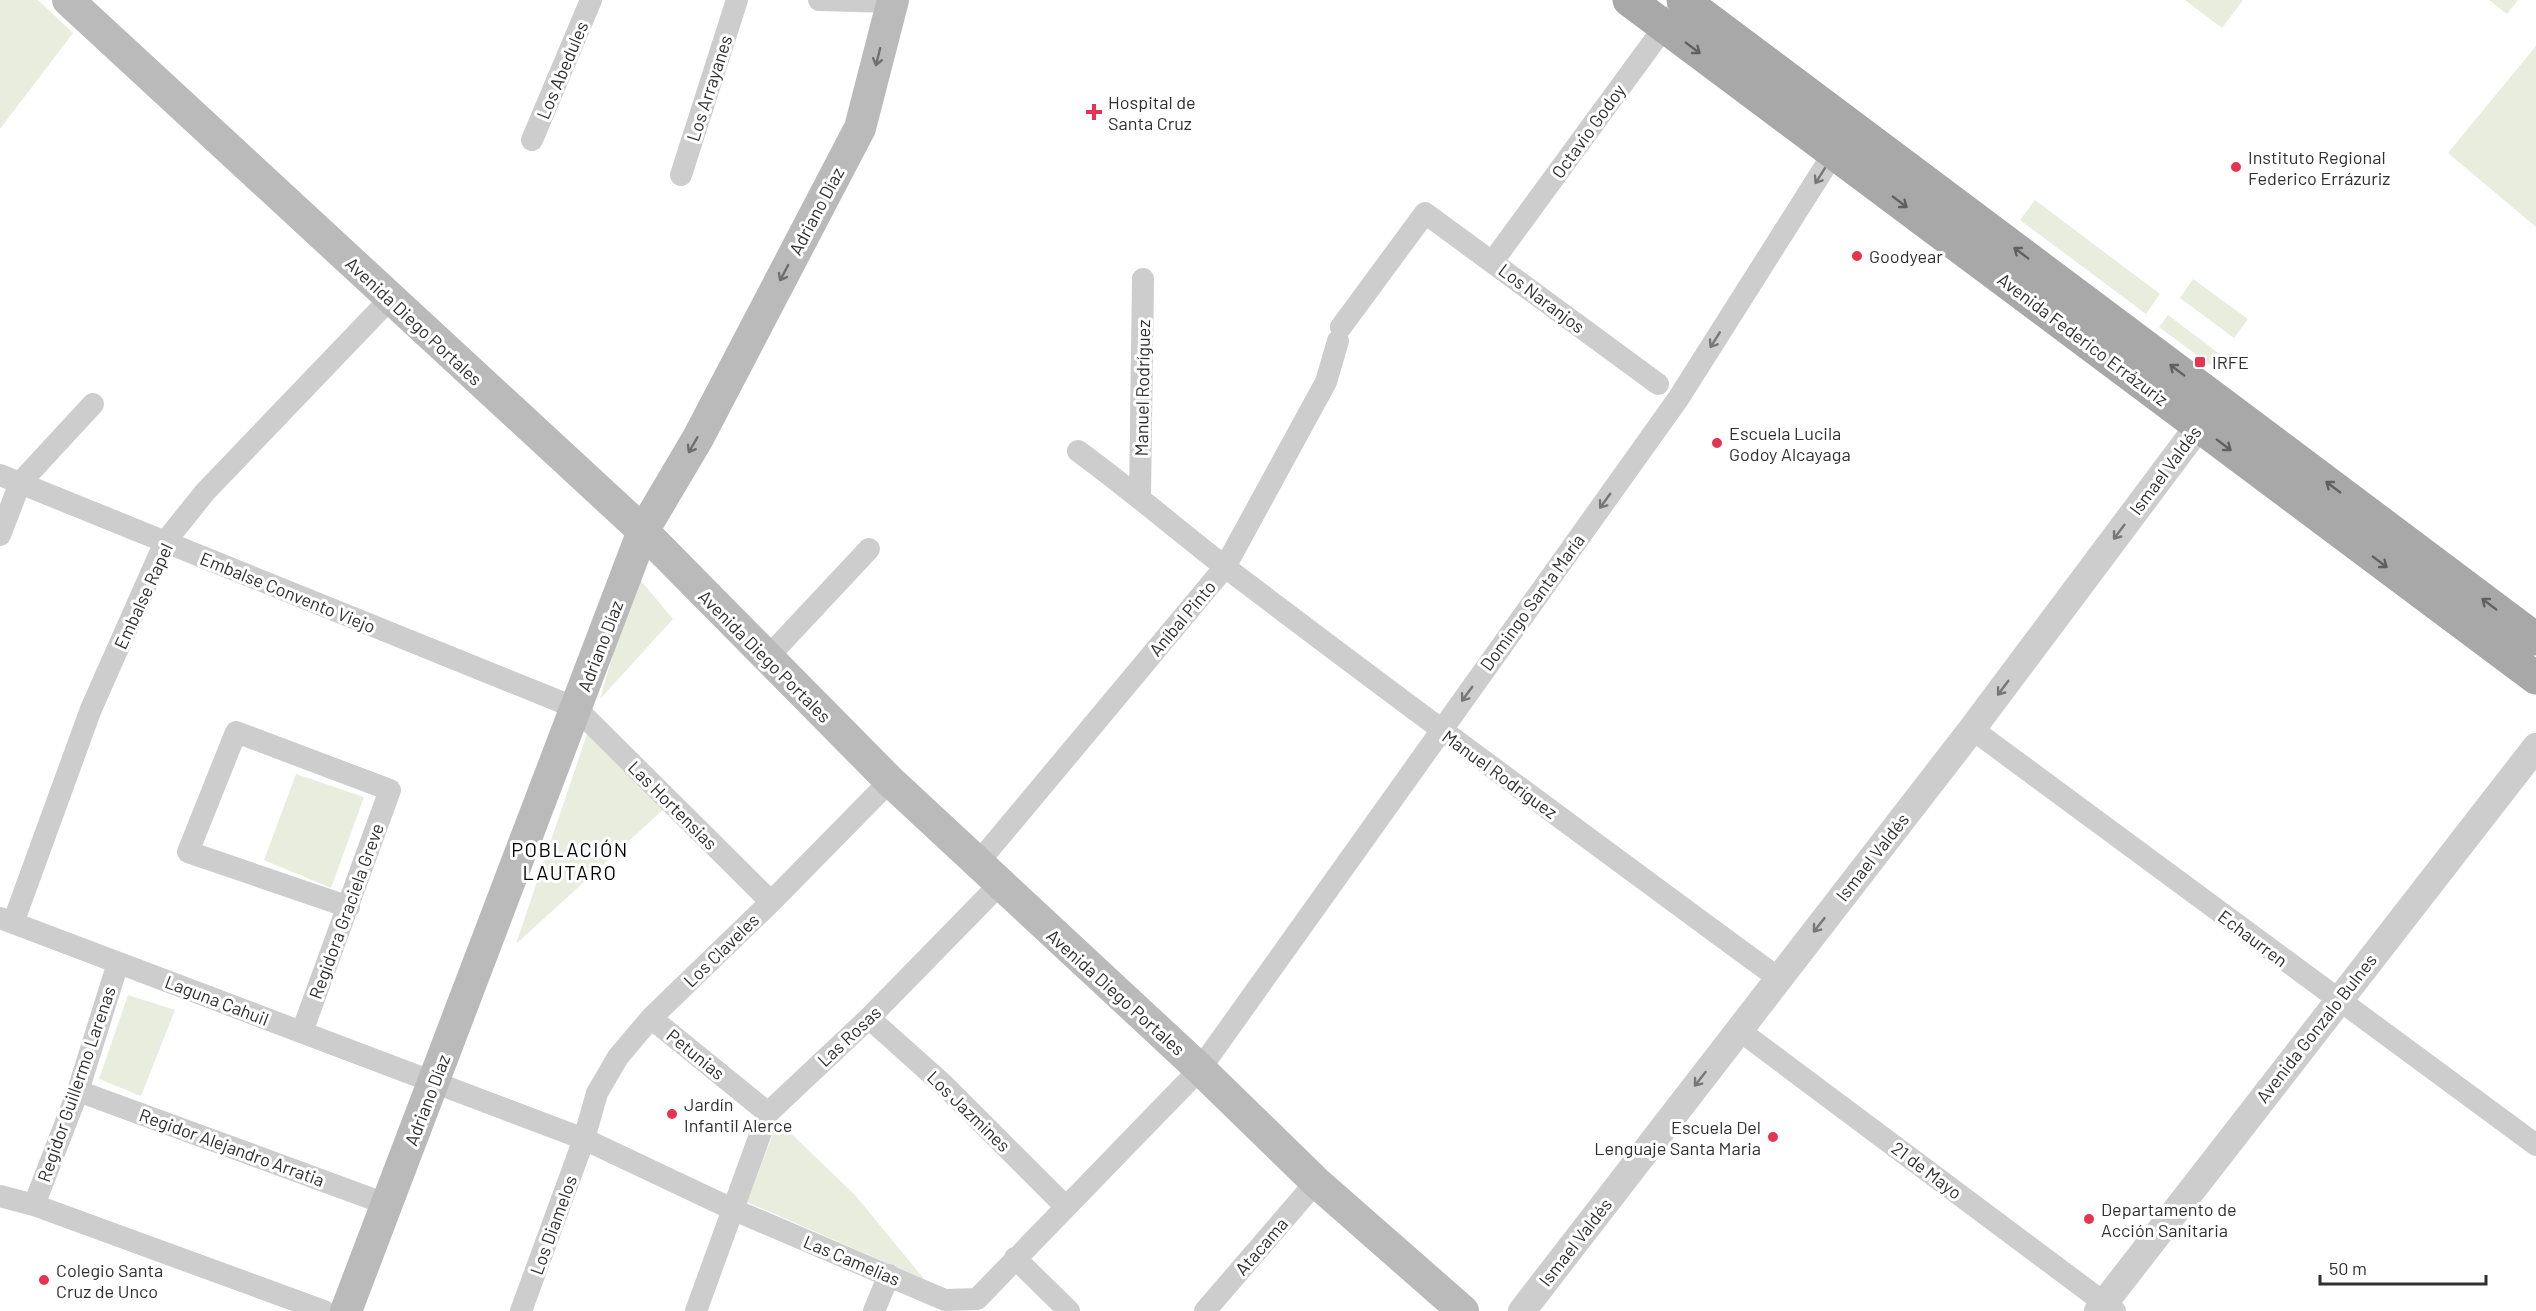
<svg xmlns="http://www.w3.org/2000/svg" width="2536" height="1311" font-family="Barlow,sans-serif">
	<rect width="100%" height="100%" fill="#fff"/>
	<path fill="#e8edde" d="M0,0H38L73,33L0,129Z
		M2185,0H2243L2222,28Z
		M2489,0H2518L2507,14Z
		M2536,46V227L2448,153Z
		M2035,200L2160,294L2146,314L2020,220Z
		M2193,279L2248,319L2234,338L2180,298Z
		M2168,315L2221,355L2213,367L2159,327Z
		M636,575L673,619L600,699Z
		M587,734L665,808L516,944Z
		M296,774L364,797L331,888L264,860Z
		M128,995L175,1010L141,1096L99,1079Z
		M778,1121L855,1195L924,1279L747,1202Z"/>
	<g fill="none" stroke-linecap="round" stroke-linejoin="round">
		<path stroke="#cdcdcd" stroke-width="22" d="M819,0L892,2
			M532,140L591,0
			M681,175L737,0
			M1493,261L1673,15
			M1341,327L1425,213L1658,384
			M1078,451C1137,494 1191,542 1249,585C1424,718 1601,848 1778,978
			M0,475L576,708L771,902
			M1140,496L1143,279
			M0,535L20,483L93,404
			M767,658L869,549
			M1972,729L2536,1145
			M977,864L1225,567L1326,382L1338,341
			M0,918L584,1139L732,1209L945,1300L977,1299L1200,1069L1678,399L1840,143
			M13,923L91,709L165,542L205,492L390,299
			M651,1018L768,1113
			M869,1018L945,1086L1066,1207
			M1739,1030L2115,1311
			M302,1032L390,790L236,732L188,852L349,907
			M78,1091L386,1204
			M0,1196L34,1205L324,1311
			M34,1205L78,1091L118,963
			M1015,1258L1069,1311
			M521,1311L584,1139L597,1093L618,1057L651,1018L771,902L890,781
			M696,1311L768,1113L869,1018L999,885
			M874,1311L889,1275
			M1205,1311L1316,1182"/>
		<path stroke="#cdcdcd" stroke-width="28" d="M1522,1311L1972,729L2213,407
			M2098,1311L2536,747"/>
		<path stroke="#bababa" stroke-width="32" d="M68,0L643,531L890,781L1200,1069L1316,1182L1463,1311
			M346,1311L643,531L698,438L860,128L893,0"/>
		<path stroke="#a8a8a8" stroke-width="33" d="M1629,0L2536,678
			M1683,0L2536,639"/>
	</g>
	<defs><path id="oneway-shaft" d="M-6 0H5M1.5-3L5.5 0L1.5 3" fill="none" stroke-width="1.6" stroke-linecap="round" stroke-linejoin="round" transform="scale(1.5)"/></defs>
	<g stroke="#606060">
		<use href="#oneway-shaft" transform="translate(1693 48) rotate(37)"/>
		<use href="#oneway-shaft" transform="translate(1900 202) rotate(37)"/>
		<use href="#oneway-shaft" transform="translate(2021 253) rotate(-143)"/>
		<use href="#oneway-shaft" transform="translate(2177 370) rotate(-143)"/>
		<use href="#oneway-shaft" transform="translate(2224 445) rotate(37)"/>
		<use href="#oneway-shaft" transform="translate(2333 487) rotate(-143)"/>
		<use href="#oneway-shaft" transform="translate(2380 562) rotate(37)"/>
		<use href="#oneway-shaft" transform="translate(2489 604) rotate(-143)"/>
	</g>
	<g stroke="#6e6e6e">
		<use href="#oneway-shaft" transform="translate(878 57) rotate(104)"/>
		<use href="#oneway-shaft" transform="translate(784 273) rotate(118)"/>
		<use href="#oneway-shaft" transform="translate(693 445) rotate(120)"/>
	</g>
	<g stroke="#777">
		<use href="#oneway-shaft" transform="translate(1820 176) rotate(122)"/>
		<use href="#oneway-shaft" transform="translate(1715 340) rotate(122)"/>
		<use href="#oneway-shaft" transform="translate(1605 501) rotate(126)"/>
		<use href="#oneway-shaft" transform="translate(2119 532) rotate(127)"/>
		<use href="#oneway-shaft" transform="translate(2003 688) rotate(127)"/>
		<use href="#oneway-shaft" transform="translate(1467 694) rotate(126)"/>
		<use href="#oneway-shaft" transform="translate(1819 925) rotate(128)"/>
		<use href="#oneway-shaft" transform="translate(1700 1079) rotate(128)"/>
	</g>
	<g fill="#e63450" stroke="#fff" stroke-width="2">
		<path d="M1091 103h6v6h6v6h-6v6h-6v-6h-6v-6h6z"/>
		<circle cx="2236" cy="167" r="6"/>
		<circle cx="1857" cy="256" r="6"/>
		<rect x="2194" y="356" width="12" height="12" rx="3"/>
		<circle cx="1717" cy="443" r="6"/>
		<circle cx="672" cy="1114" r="6"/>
		<circle cx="1773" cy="1137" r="6"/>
		<circle cx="2089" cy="1219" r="6"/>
		<circle cx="44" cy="1280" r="6"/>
	</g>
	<g text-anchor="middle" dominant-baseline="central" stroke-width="6" stroke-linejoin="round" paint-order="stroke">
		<g font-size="18" fill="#303030" stroke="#fff">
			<text transform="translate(562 70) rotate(-67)">Los Abedules</text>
			<text transform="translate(709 88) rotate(-72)">Los Arrayanes</text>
			<text transform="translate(1588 131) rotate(-54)">Octavio Godoy</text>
			<text transform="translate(816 211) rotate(-62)">Adriano Díaz</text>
			<text transform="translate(1542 298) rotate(37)">Los Naranjos</text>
			<text transform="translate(414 321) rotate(43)">Avenida Diego Portales</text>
			<text transform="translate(2083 339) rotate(37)">Avenida Federico Errázuriz</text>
			<text transform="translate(1142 388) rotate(-89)">Manuel Rodríguez</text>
			<text transform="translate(2165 470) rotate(-53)">Ismael Valdés</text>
			<text transform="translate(288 592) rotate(22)">Embalse Convento Viejo</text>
			<text transform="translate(143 596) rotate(-65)">Embalse Rapel</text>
			<text transform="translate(1532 602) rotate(-54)">Domingo Santa María</text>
			<text transform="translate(1182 618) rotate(-50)">Aníbal Pinto</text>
			<text transform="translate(600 646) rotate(-69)">Adriano Díaz</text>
			<text transform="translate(765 656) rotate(45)">Avenida Diego Portales</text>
			<text transform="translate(1500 774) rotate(36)">Manuel Rodríguez</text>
			<text transform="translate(673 805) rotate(45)">Las Hortensias</text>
			<text transform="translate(1872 857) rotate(-52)">Ismael Valdés</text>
			<text transform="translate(346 911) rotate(-70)">Regidora Graciela Greve</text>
			<text transform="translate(2253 938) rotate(37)">Echaurren</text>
			<text transform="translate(721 950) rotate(-44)">Los Claveles</text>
			<text transform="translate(1116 992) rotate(42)">Avenida Diego Portales</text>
			<text transform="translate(217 1000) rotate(21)">Laguna Cahuil</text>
			<text transform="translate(2316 1028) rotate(-52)">Avenida Gonzalo Bulnes</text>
			<text transform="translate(849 1036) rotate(-43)">Las Rosas</text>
			<text transform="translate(696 1054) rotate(39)">Petunias</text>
			<text transform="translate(76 1084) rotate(-71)">Regidor Guillermo Larenas</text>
			<text transform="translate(427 1100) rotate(-69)">Adriano Díaz</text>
			<text transform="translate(969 1111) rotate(44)">Los Jazmines</text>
			<text transform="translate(232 1147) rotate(20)">Regidor Alejandro Arratia</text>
			<text transform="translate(1927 1170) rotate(37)">21 de Mayo</text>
			<text transform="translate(553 1225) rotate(-70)">Los Diamelos</text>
			<text transform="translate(1575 1242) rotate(-52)">Ismael Valdés</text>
			<text transform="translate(1261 1246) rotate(-49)">Atacama</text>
			<text transform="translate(852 1260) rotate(23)">Las Camelias</text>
		</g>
		<g font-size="18" fill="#303030" stroke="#fff" text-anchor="start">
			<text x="1108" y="102">Hospital de<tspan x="1108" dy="21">Santa Cruz</tspan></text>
			<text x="2248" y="157">Instituto Regional<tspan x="2248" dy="21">Federico Errázuriz</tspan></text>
			<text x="1869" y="256">Goodyear</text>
			<text x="2212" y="362">IRFE</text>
			<text x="1729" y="433">Escuela Lucila<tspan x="1729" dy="21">Godoy Alcayaga</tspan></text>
			<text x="684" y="1104">Jardín<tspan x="684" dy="21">Infantil Alerce</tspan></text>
			<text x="1761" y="1127" text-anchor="end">Escuela Del<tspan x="1761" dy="21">Lenguaje Santa Maria</tspan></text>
			<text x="2101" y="1209">Departamento de<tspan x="2101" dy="21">Acción Sanitaria</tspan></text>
			<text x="56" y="1270">Colegio Santa<tspan x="56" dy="21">Cruz de Unco</tspan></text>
		</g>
		<g font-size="20" letter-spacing="1.5" fill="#000" stroke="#fff">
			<text x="570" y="849">POBLACIÓN<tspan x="570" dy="23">LAUTARO</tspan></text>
		</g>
	</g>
	<path d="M2320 1275v9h166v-9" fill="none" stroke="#303030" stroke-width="3"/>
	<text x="2329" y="1275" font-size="18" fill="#303030" stroke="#ffffff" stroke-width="4.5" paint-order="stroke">50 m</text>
</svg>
